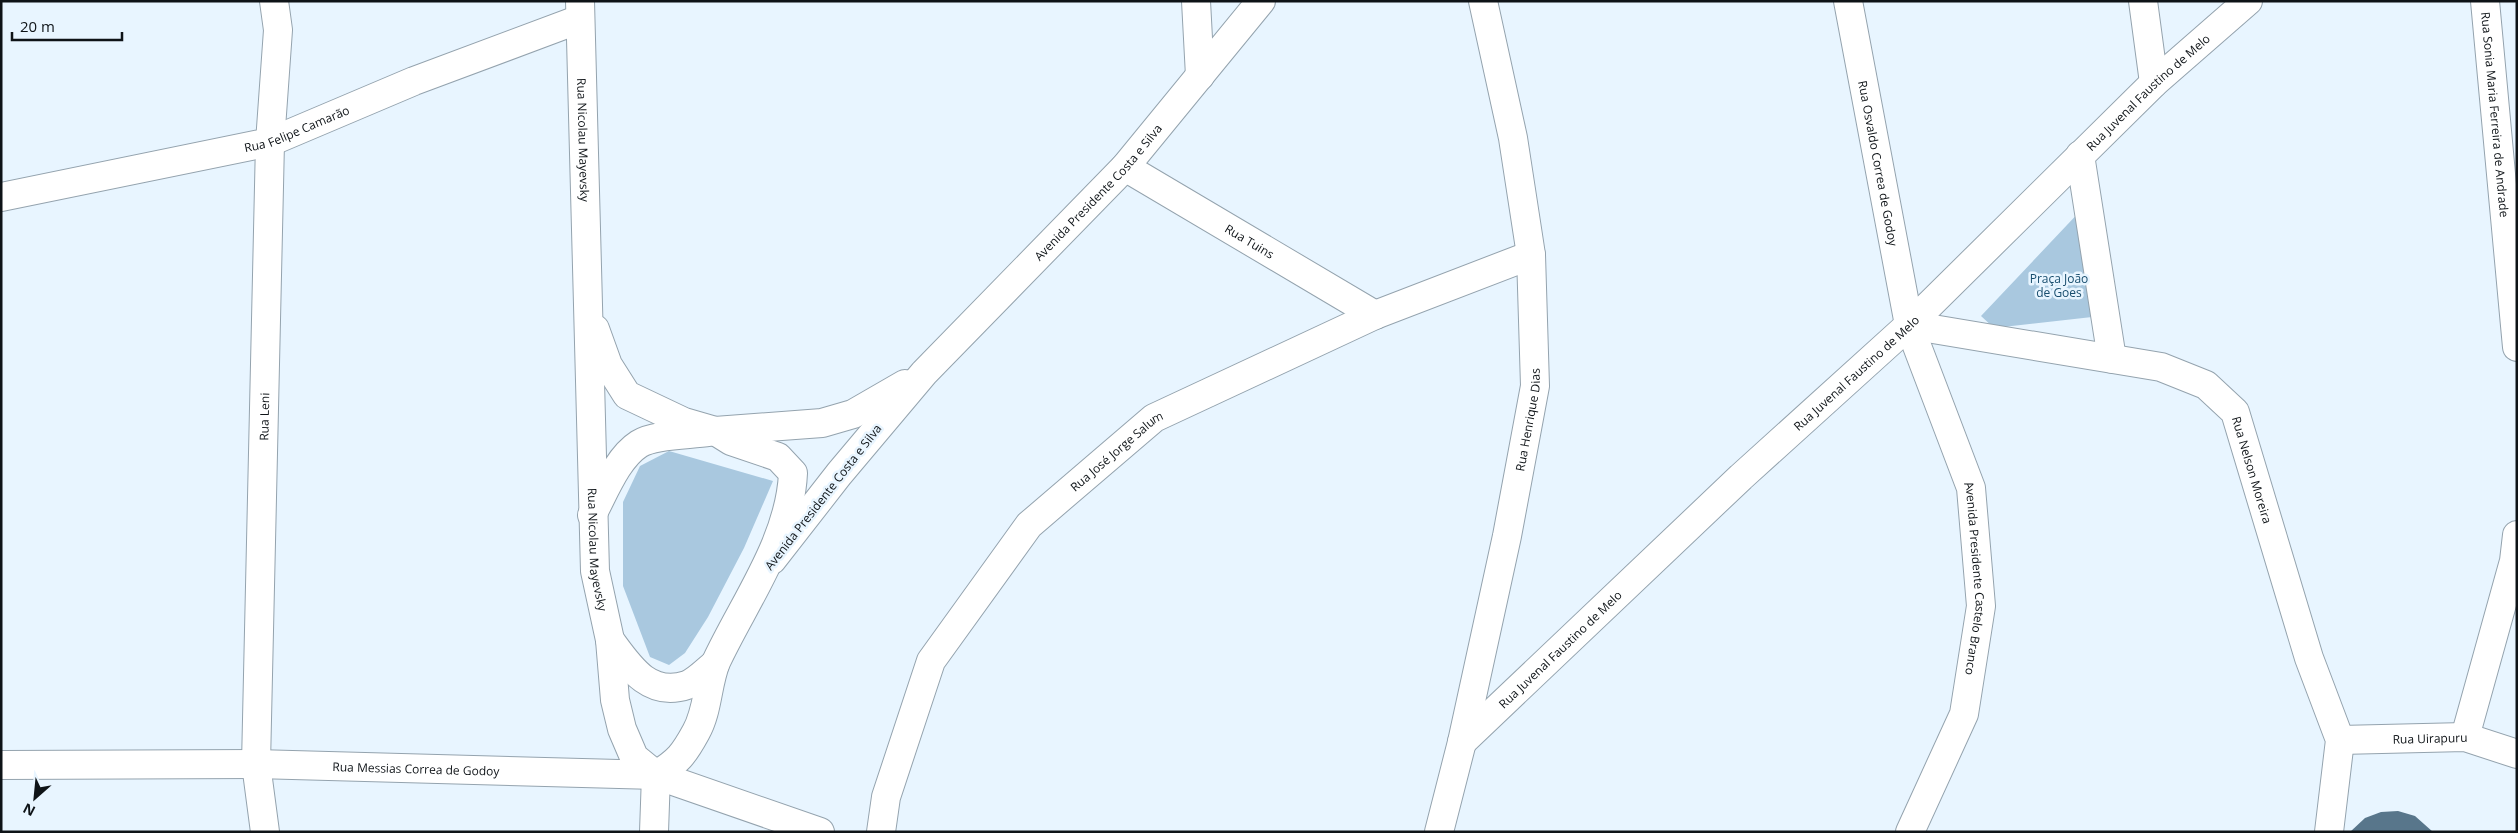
<svg xmlns="http://www.w3.org/2000/svg" width="2518" height="833" font-family="'Open Sans',sans-serif">
	<rect width="100%" height="100%" fill="#e8f5ff"/>
	<path fill="#a9c8df" d="M2084,207L2101,316L1994,328L1981,316Z
		M669,451L773,481L744,548L708,617L685,653L669,665L650,657L623,586V502L640,466Z"/>
	<path fill="#58768b" d="M2398,811L2415,816L2433,832H2350L2365,818L2381,812Z"/>
	<g fill="none" stroke-linecap="round" stroke-linejoin="round">
		<defs>
			<g id="minor">
				<path d="M1196,1L1200,76"/>
				<path id="s1" d="M1848,1L1909,325L1971,488L1981,606L1964,714L1910,832"/>
				<path d="M2143,1L2154,83"/>
				<path id="s2" d="M2485,1L2517,347"/>
				<path d="M2080,155L2112,359"/>
				<path id="s3" d="M1125,167L1375,315"/>
				<path id="s4" d="M1,197L270,142L414,81L580,19"/>
				<path id="s5" d="M1909,325L2161,367L2206,385L2235,412L2309,658L2340,740L2329,832"/>
				<path d="M715,431L822,423L853,414L905,384"/>
				<path id="s6" d="M772,560L839,474L924,373L1125,167L1261,1"/>
				<path d="M2465,737L2514,561L2517,535"/>
				<path id="s7" d="M2340,740L2465,737L2517,754"/>
				<path id="s8" d="M1462,742L1741,477L1909,325L2154,83L2248,1"/>
				<path id="s9" d="M1,765L256,764L656,775L820,832"/>
				<path id="s10" d="M265,832L256,764L270,142L278,30L274,1"/>
				<path id="s11" d="M881,832L886,797L931,661L1029,525L1154,418L1375,315L1531,255"/>
				<path id="s12" d="M1439,832L1462,742L1507,536L1535,386L1531,255L1513,138L1483,1"/>
			</g>
			<g id="tertiary">
				<path id="s13" d="M580,1L595,571L610,640L615,700L622,729L634,757L656,775"/>
				<path d="M595,329L608,365L627,395L684,422L715,431L731,441L778,457L793,473C790,541 744,602 716,662C707,684 708,711 696,732C684,754 678,762 656,775"/>
				<path d="M592,515C604,493 617,458 639,444C655,434 690,435 709,432"/>
				<path d="M610,640C629,666 649,698 687,685C697,681 707,670 715,664"/>
				<path d="M654,832L656,775"/>
			</g>
		</defs>
		<use href="#minor" stroke="#94a3ae" stroke-width="30"/>
		<use href="#tertiary" stroke="#94a3ae" stroke-width="30"/>
		<use href="#minor" stroke="#fff" stroke-width="28"/>
		<use href="#tertiary" stroke="#fff" stroke-width="28"/>
	</g>
	<g text-anchor="middle" dominant-baseline="central" stroke-width="5" stroke-linejoin="round" paint-order="stroke">
		<g font-size="12" fill="#0e1317" stroke="#e8f5ff">
			<text stroke="none"><textPath href="#s8" startOffset="945">Rua Juvenal Faustino de Melo</textPath></text>
			<text stroke="none"><textPath href="#s2" startOffset="114">Rua Sonia Maria Ferreira de Andrade</textPath></text>
			<text stroke="none"><textPath href="#s4" startOffset="304">Rua Felipe Camarão</textPath></text>
			<text stroke="none"><textPath href="#s13" startOffset="139">Rua Nicolau Mayevsky</textPath></text>
			<text stroke="none"><textPath href="#s1" startOffset="165">Rua Osvaldo Correa de Godoy</textPath></text>
			<text stroke="none"><textPath href="#s6" startOffset="492">Avenida Presidente Costa e Silva</textPath></text>
			<text stroke="none"><textPath href="#s3" startOffset="145">Rua Tuins</textPath></text>
			<text stroke="none"><textPath href="#s8" startOffset="540">Rua Juvenal Faustino de Melo</textPath></text>
			<text stroke="none"><textPath href="#s10" startOffset="416">Rua Leni</textPath></text>
			<text stroke="none"><textPath href="#s12" startOffset="422">Rua Henrique Dias</textPath></text>
			<text stroke="none"><textPath href="#s11" startOffset="461">Rua José Jorge Salum</textPath></text>
			<text stroke="none"><textPath href="#s5" startOffset="404">Rua Nelson Moreira</textPath></text>
			<text transform="translate(823 497) rotate(-52)">Avenida Presidente Costa e Silva</text>
			<text stroke="none"><textPath href="#s13" startOffset="549">Rua Nicolau Mayevsky</textPath></text>
			<text stroke="none"><textPath href="#s1" startOffset="595">Avenida Presidente Castelo Branco</textPath></text>
			<text stroke="none"><textPath href="#s8" startOffset="135">Rua Juvenal Faustino de Melo</textPath></text>
			<text stroke="none"><textPath href="#s7" startOffset="90">Rua Uirapuru</textPath></text>
			<text stroke="none"><textPath href="#s9" startOffset="415">Rua Messias Correa de Godoy</textPath></text>
		</g>
		<g font-size="12" fill="#184d6d" stroke="#e8f5ff">
			<text x="2059" y="278">Praça João<tspan x="2059" dy="14">de Goes</tspan></text>
		</g>
	</g>
	<rect width="2518" height="833" fill="none" stroke="#0e1317" stroke-width="5"/>
	<g transform="translate(35 798) rotate(207)" stroke="#e8f5ff" stroke-width="4" paint-order="stroke">
	<path d="M0-4L9 19L0 12L-9 19Z" fill="#0e1317"/>
	<text y="-8" font-size="14" font-weight="bold" text-anchor="middle" fill="#0e1317">N</text>
	</g>
	<path d="M12 32v8h110v-8" fill="none" stroke="#0e1317" stroke-width="2.5"/>
	<text x="20" y="32" font-size="15" fill="#0e1317" stroke="#e8f5ff" stroke-width="4" paint-order="stroke">20 m</text>
</svg>
